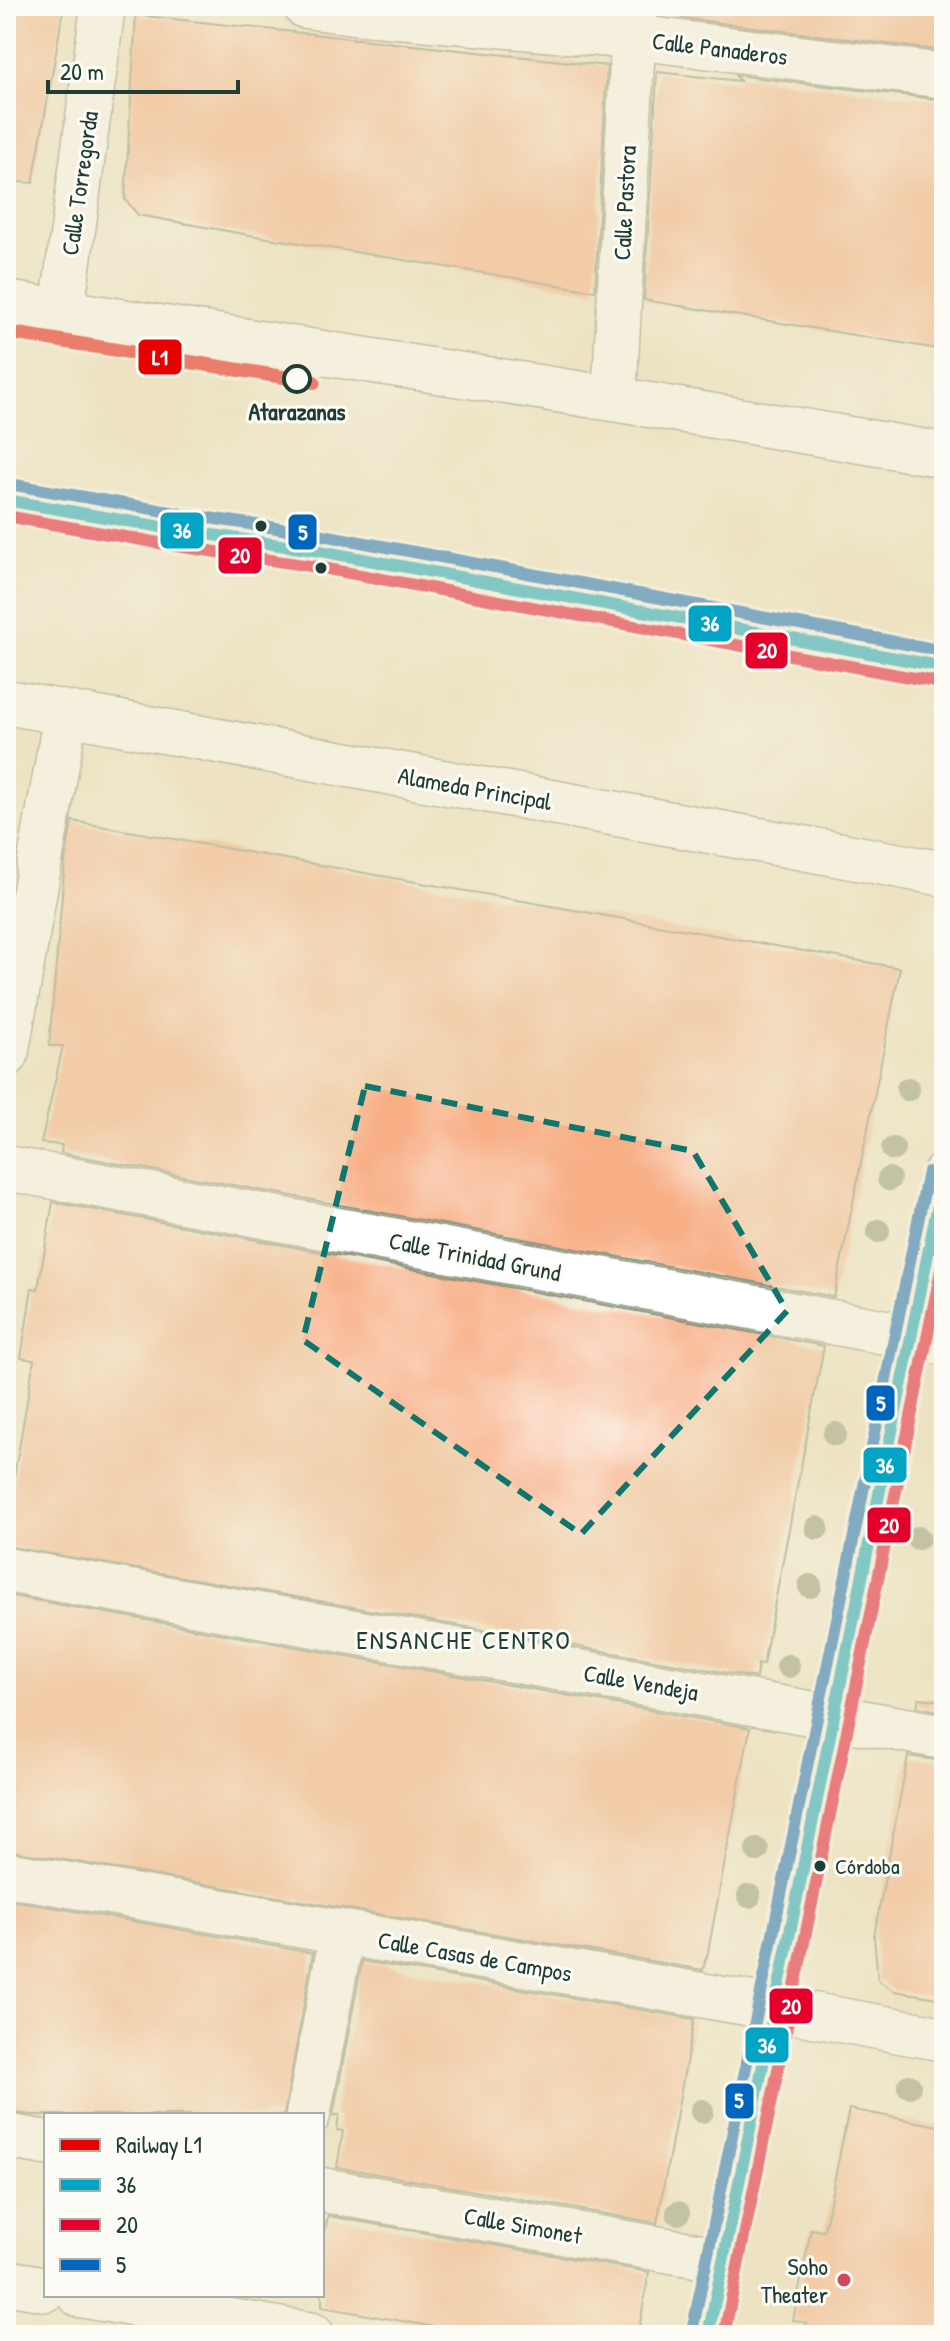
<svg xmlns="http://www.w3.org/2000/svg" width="950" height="2341" font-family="'Patrick Hand',sans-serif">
	<rect width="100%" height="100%" fill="#fdfcf7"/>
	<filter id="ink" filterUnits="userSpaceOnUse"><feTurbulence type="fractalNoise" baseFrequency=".0125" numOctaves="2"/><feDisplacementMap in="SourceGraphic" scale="16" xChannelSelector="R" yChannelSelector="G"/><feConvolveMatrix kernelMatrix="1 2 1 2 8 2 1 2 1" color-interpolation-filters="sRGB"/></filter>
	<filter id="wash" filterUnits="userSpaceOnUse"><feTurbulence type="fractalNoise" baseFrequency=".006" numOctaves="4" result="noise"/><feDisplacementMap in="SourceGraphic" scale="32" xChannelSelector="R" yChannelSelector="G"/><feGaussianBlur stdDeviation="1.8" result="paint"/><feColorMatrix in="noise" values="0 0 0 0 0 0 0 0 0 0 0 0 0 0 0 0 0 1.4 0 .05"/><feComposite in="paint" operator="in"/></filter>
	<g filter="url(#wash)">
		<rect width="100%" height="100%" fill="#ede3c3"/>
		<g id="blocks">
			<path fill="#f8af86" d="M6,6H64L33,183L6,181Z
				M671,6H944V51L682,18Z
				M136,15L607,66L595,291L244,234L138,215L125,199Z
				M657,72L740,81L735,75L944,100V350L644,300Z
				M72,821L900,968L834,1297L61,1153L62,1145L41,1143L63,1046H49L65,861Z
				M53,1202L824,1346L763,1665L758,1664L756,1678L6,1546V1524L34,1360L21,1358L32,1288L38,1289Z
				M6,1595L750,1728L707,1957H706L703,1970L6,1850Z
				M919,1698L944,1701V1712L917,1707Z
				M908,1756L944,1761V1999L894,1991L878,1980L874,1936Z
				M6,1899L313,1953L284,2115H31L6,2112Z
				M362,1961L694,2019L657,2223L337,2167L343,2131L337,2130L339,2115H333Z
				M849,2109L944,2127V2335H804L806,2323L793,2320L811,2229L824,2231Z
				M328,2216L649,2272L638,2335H481L322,2307V2248Z"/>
		</g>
	</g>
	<g filter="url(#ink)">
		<use href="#blocks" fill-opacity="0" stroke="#86907c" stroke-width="2"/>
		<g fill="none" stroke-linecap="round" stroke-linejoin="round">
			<defs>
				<path id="pedestrian" d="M6,303L614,399L944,455
					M62,312L103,6
					M614,399L635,6
					M6,702L944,874
					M6,1055L66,713
					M912,1337L944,1343
					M6,1874L775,2008
					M6,2136L46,2143
					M322,2190L724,2260"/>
				<path id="minor" d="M305,6L353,12L633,37L944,76
					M6,1168L912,1337
					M6,1570L944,1737
					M775,2008L944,2039
					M308,2115L342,1933
					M6,2282L46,2289
					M80,2295L312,2335"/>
				<path id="tertiary" d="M6,500L179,530L320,551L944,667
					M708,2335L944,1175"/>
			</defs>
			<use href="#pedestrian" stroke="#86907c" stroke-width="47"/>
			<use href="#minor" stroke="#86907c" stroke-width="47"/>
			<use href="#tertiary" stroke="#86907c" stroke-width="47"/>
			<use href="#pedestrian" stroke="#fff" stroke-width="44"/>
			<use href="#minor" stroke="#fff" stroke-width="44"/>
			<use href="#tertiary" stroke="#fff" stroke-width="44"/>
			<defs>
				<path id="bus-1" d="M6,500L179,530L320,551L944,667
					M708,2335L944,1175"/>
				<path id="bus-2" d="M6,516L176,546L317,567L941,683
					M724,2335L944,1255"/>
				<path id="bus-3" d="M9,484L182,514L323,535L944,651
					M692,2332L928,1172"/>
			</defs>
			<use href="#bus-1" stroke="#fdfcf7" stroke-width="18"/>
			<use href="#bus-2" stroke="#fdfcf7" stroke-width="18"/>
			<use href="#bus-3" stroke="#fdfcf7" stroke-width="18"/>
			<use href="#bus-1" stroke="#02a4c6" stroke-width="12"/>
			<use href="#bus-2" stroke="#e4002b" stroke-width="12"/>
			<use href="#bus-3" stroke="#0065bd" stroke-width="12"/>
			<defs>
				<path id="rail-1" d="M6,332L314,382"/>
			</defs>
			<use href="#rail-1" stroke="#fdfcf7" stroke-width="20"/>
			<use href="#rail-1" stroke="#e60000" stroke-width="14"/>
		</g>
		<g fill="#919b7c">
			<circle cx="908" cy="1089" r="12"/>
			<circle cx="893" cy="1149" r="12"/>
			<circle cx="889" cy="1179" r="12"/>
			<circle cx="878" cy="1231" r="12"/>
			<circle cx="835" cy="1434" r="12"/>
			<circle cx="817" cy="1528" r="12"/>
			<circle cx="918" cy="1538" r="12"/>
			<circle cx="810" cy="1586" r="12"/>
			<circle cx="788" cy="1666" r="12"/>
			<circle cx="757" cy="1850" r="12"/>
			<circle cx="749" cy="1896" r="12"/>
			<circle cx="909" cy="2086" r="12"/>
			<circle cx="702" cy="2111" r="12"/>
			<circle cx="678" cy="2213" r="12"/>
		</g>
	</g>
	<path d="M0 0H950V2341H0ZM365,1086L693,1151L787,1311L581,1534L303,1340Z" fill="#ede3c3" fill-opacity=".55" fill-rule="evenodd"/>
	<path fill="none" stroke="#0f766e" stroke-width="6" stroke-dasharray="16 10" stroke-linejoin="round" d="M365,1086L693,1151L787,1311L581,1534L303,1340Z"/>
	<circle fill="#fdfcf7" stroke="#1f3d34" stroke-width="4" cx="297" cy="379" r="13"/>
	<g fill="#1f3d34" stroke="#fdfcf7" stroke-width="3">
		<circle cx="261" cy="526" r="7"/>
		<circle cx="321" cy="568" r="7"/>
		<circle cx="820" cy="1866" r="7"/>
	</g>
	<circle fill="#d1495b" stroke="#fdfcf7" stroke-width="3" cx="844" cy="2280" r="8"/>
	<g text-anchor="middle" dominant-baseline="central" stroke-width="6" stroke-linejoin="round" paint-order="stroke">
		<g font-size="22" fill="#1f3d34" stroke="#fdfcf7" text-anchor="start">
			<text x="835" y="1866">Córdoba</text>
		</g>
		<g font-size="24" fill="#1f3d34" stroke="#fdfcf7">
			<text transform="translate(720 48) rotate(7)">Calle Panaderos</text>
			<text transform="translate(79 183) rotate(-82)">Calle Torregorda</text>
			<text transform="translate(624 203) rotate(-87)">Calle Pastora</text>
			<text transform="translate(475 788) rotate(10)">Alameda Principal</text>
			<text transform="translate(475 1256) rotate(11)">Calle Trinidad Grund</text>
			<text transform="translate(641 1682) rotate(10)">Calle Vendeja</text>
			<text transform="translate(475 1956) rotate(10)">Calle Casas de Campos</text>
			<text transform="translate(523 2225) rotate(10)">Calle Simonet</text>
		</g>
		<g font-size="24" font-weight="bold" fill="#1f3d34" stroke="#fdfcf7">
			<text x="297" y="411">Atarazanas</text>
		</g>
		<g font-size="24" fill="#1f3d34" stroke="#fdfcf7" text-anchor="end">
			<text x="828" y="2266">Soho<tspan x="828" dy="28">Theater</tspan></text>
		</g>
		<g font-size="26" letter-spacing="2" fill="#1f3d34" stroke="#fdfcf7">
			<text x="464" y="1639">ENSANCHE CENTRO</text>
		</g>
	</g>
	<g stroke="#fdfcf7" stroke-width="3">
		<rect x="137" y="338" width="46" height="38" rx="8" fill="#e60000"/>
		<rect x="159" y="511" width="46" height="39" rx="8" fill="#02a4c6"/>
		<rect x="287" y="513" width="31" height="38" rx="8" fill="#0065bd"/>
		<rect x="217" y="536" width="46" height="39" rx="8" fill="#e4002b"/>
		<rect x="687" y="604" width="46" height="39" rx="8" fill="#02a4c6"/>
		<rect x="744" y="631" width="45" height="39" rx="8" fill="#e4002b"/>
		<rect x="865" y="1384" width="31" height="38" rx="8" fill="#0065bd"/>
		<rect x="862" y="1446" width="46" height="38" rx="8" fill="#02a4c6"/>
		<rect x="866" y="1506" width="46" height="38" rx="8" fill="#e4002b"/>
		<rect x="768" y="1987" width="46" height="38" rx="8" fill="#e4002b"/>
		<rect x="744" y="2026" width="46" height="38" rx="8" fill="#02a4c6"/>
		<rect x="724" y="2082" width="31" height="38" rx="8" fill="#0065bd"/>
	</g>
	<g font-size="22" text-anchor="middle" font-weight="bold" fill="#fff">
		<text x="160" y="365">L1</text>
		<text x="182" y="538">36</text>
		<text x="303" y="540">5</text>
		<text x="240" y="563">20</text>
		<text x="710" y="631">36</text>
		<text x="767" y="658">20</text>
		<text x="881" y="1411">5</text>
		<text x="885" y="1473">36</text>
		<text x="889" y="1533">20</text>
		<text x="791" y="2014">20</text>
		<text x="767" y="2053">36</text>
		<text x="739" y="2108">5</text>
	</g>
	<rect width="950" height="2341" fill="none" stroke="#fdfcf7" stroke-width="32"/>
	<rect x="44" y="2113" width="280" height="184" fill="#fdfcf7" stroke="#a4b0a9" stroke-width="2"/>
	<rect x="60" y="2139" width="40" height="12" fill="#e60000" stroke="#a4b0a9" stroke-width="2"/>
	<text x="116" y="2153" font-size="24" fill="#1f3d34">Railway L1</text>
	<rect x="60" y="2179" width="40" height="12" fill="#02a4c6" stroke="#a4b0a9" stroke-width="2"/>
	<text x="116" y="2193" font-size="24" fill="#1f3d34">36</text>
	<rect x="60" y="2219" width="40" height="12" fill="#e4002b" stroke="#a4b0a9" stroke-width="2"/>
	<text x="116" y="2233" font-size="24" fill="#1f3d34">20</text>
	<rect x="60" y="2259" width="40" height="12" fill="#0065bd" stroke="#a4b0a9" stroke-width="2"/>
	<text x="116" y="2273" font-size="24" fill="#1f3d34">5</text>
	<path d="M48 80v12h190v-12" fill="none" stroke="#1f3d34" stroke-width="4"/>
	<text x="60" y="80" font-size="24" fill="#1f3d34" stroke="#fdfcf7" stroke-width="6" paint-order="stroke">20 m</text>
</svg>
